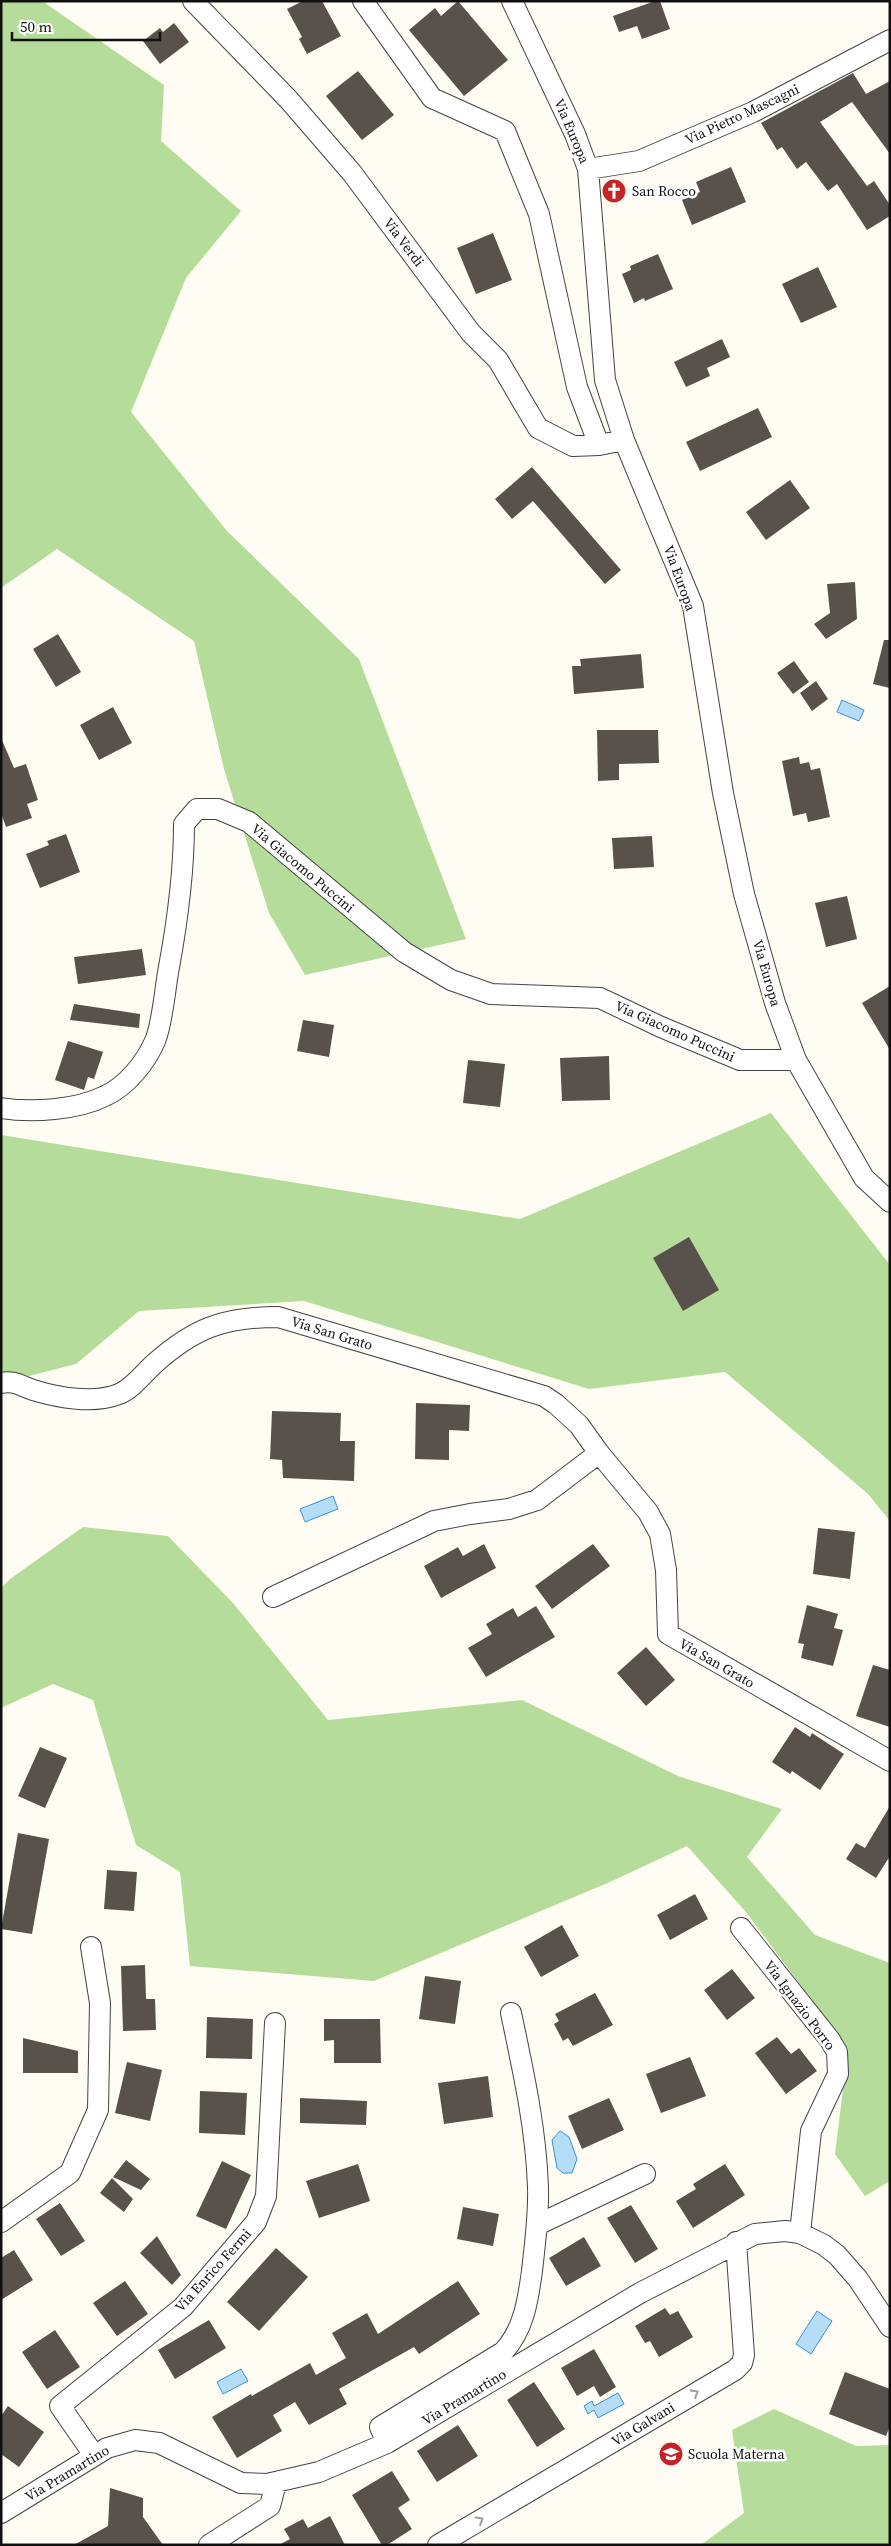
<svg xmlns="http://www.w3.org/2000/svg" width="891" height="2546" font-family="'Source Serif 4',serif">
	<rect width="100%" height="100%" fill="#fffdf3"/>
	<path fill="#b5dc9a" d="M1,1H42L164,85L161,141L241,211L186,278L131,412L227,531L359,659L466,939L305,975L269,913L224,769L194,641L57,549L1,588Z
		M771,1113L890,1265V1521L868,1494L725,1372L589,1389L304,1301L139,1311L76,1364L1,1383V1135L520,1219Z
		M83,1527L168,1536L233,1603L328,1720L522,1700L678,1776L782,1809L747,1857L815,1935L890,1963V2181L865,2196L835,2154L848,2049L746,1912L687,1846L610,1882L374,1981L190,1966L180,1872L136,1845L93,1700L53,1684L1,1708V1588L10,1579Z
		M774,2409L856,2446L890,2445V2545H701L744,2513L732,2430Z"/>
	<path fill="#b6ddf8" stroke="#3b90d1" d="M842,700L864,710L859,721L837,712Z
		M333,1496L338,1509L305,1522L300,1509Z
		M560,2131L569,2137L577,2159L572,2173H563L557,2168L552,2140Z
		M817,2311L832,2321L811,2354L796,2344Z
		M241,2369L248,2381L223,2394L217,2382Z
		M618,2393L624,2404L598,2418L594,2410L588,2414L584,2406L592,2401L594,2406Z"/>
	<path fill="#59514c" d="M303,1H322L341,36L307,54L299,39L302,37L287,9Z
		M458,1L508,60L464,96L409,30L435,8L441,16Z
		M655,1H660L670,29L642,39L637,26L619,32L613,16Z
		M174,23L189,42L160,64L143,41L160,28L163,32Z
		M358,71L394,115L362,140L326,96Z
		M853,73L866,94L890,81V154L852,102L820,122L867,186L874,181L890,205V216L867,230L837,184L828,191L806,162L797,169L782,147L777,150L761,123Z
		M731,167L746,202L692,225L682,200L700,192L696,182Z
		M493,233L512,280L476,294L457,248Z
		M658,254L673,289L645,301L644,298L634,303L622,274L631,270L630,266Z
		M818,267L837,307L801,323L782,284Z
		M722,339L730,357L707,368L710,376L686,387L674,362Z
		M758,408L772,437L700,471L686,442Z
		M532,467L621,570L605,584L533,501L512,519L495,499Z
		M790,480L810,508L766,540L746,512Z
		M855,582L857,619L826,639L814,624L830,613L827,584Z
		M58,634L81,672L56,687L33,649Z
		M884,640H890V688L873,684Z
		M641,654L644,688L574,694L572,666H581L580,659Z
		M794,661L809,682L793,694L777,673Z
		M816,681L828,699L812,711L800,693Z
		M113,707L132,743L99,760L80,725Z
		M597,730H658L659,763L619,764V780L598,781Z
		M1,738L14,768L26,764L38,800L27,804L32,818L6,827L1,813Z
		M799,757L800,764L809,762L811,770L820,768L830,817L808,822L806,813L793,816L782,761Z
		M66,834L80,872L40,888L26,854L49,845L47,841Z
		M652,836L654,867L614,869L612,838Z
		M847,896L857,939L826,947L815,903Z
		M142,949L146,975L78,984L74,957Z
		M890,986V1050L862,1003Z
		M74,1004L140,1014L139,1028L70,1020Z
		M303,1020L334,1025L329,1057L297,1051Z
		M68,1041L103,1052L94,1079L88,1077L84,1090L55,1080Z
		M609,1056L610,1100L562,1101L560,1058Z
		M468,1060L505,1064L500,1107L463,1103Z
		M689,1237L719,1290L683,1311L653,1258Z
		M416,1403L470,1405L469,1431L449,1430V1460L415,1459Z
		M272,1411L341,1413L340,1441H355L354,1481L283,1478L282,1460L270,1459Z
		M818,1528L855,1532L850,1579L813,1574Z
		M484,1544L496,1568L441,1598L424,1566L458,1547L463,1556Z
		M593,1544L610,1566L552,1609L535,1586Z
		M807,1605L838,1614L834,1628L843,1630L833,1666L801,1658L804,1644L798,1643Z
		M536,1606L555,1637L486,1677L468,1648L492,1634L486,1624L513,1608L518,1617Z
		M646,1647L675,1680L646,1706L617,1673Z
		M873,1665L890,1670V1727L856,1716Z
		M795,1727L810,1737L812,1733L844,1754L820,1790L792,1771L790,1774L772,1762Z
		M40,1747L67,1758L45,1808L18,1796Z
		M890,1806V1856L876,1878L846,1859L856,1843L865,1848Z
		M18,1833L49,1839L32,1934L1,1929Z
		M107,1870L137,1872L134,1911L104,1909Z
		M695,1894L708,1919L670,1940L657,1915Z
		M562,1925L579,1956L541,1977L524,1947Z
		M145,1965L146,1999H155L156,2030L123,2031L121,1966Z
		M732,1969L755,1998L727,2020L704,1990Z
		M425,1976L461,1981L455,2024L419,2019Z
		M595,1993L613,2025L573,2046L568,2038L563,2041L554,2024L559,2021L555,2014Z
		M207,2017L253,2019L252,2059L206,2058Z
		M324,2019H380L381,2063H334V2040L324,2041Z
		M777,2037L791,2054L799,2048L817,2071L786,2094L755,2053Z
		M23,2038L78,2051V2073H23Z
		M690,2057L706,2096L661,2113L646,2074Z
		M127,2062L162,2070L150,2121L115,2113Z
		M488,2076L493,2117L444,2124L438,2083Z
		M200,2091L247,2093L245,2135L199,2133Z
		M300,2098L367,2101L366,2125L300,2123Z
		M609,2098L624,2130L582,2149L568,2116Z
		M126,2160L150,2179L141,2190L113,2177Z
		M222,2161L251,2175L226,2229L196,2216Z
		M358,2164L370,2201L319,2218L306,2181Z
		M725,2164L745,2195L693,2228L676,2201L696,2189L693,2184Z
		M112,2178L133,2199L124,2212L100,2193Z
		M60,2203L85,2241L61,2256L36,2219Z
		M631,2205L658,2249L635,2263L607,2218Z
		M463,2207L499,2214L493,2246L457,2239Z
		M157,2236L181,2275L172,2285L140,2253Z
		M584,2237L601,2266L566,2286L549,2258Z
		M276,2248L308,2277L259,2331L227,2302Z
		M14,2250L33,2280L1,2300V2258Z
		M125,2281L148,2314L117,2336L93,2303Z
		M458,2281L480,2314L419,2354L414,2347L339,2389L347,2404L309,2425L295,2402L273,2415L282,2431L237,2458L212,2417L251,2394L252,2396L310,2363L316,2375L346,2358L332,2333L367,2313L378,2334Z
		M665,2308L670,2315L678,2311L693,2337L659,2357L650,2341L645,2343L635,2326Z
		M209,2320L226,2348L175,2379L158,2350Z
		M55,2330L80,2367L47,2389L22,2352Z
		M594,2349L616,2387L600,2397L594,2386L577,2396L561,2368Z
		M845,2372L890,2389V2426L886,2436L829,2414Z
		M534,2382L565,2429L537,2447L507,2400Z
		M8,2406L44,2432L19,2467L1,2454V2416Z
		M458,2425L478,2456L437,2482L417,2451Z
		M392,2471L410,2500L398,2508L412,2529L387,2545H382L352,2495Z
		M110,2488L143,2498V2517L163,2545H74L108,2526Z
		M330,2516L345,2545H279L290,2539L284,2529L303,2519L308,2528Z"/>
	<g fill="none" stroke-linecap="round" stroke-linejoin="round">
		<defs>
			<path id="minor" d="M193,1L289,100L352,173L471,333L498,360L538,428L573,446L599,445L624,440
				M363,1L432,98L505,131L539,214L577,387L599,445
				M512,1L575,134L588,169L605,380L624,440L693,606L723,793L744,894L775,1003L796,1060L864,1178L890,1202
				M588,169L639,161L753,112L890,40
				M1,1108C32,1113 77,1110 105,1096C127,1086 146,1062 155,1041C163,1022 165,987 169,967C178,918 184,873 184,824L197,809H218L249,822L404,952L451,980L491,994L600,998L661,1027L740,1060H796
				M1,1383C14,1380 21,1386 33,1390C59,1398 94,1404 119,1394C132,1389 144,1373 154,1364C194,1328 224,1317 278,1317L544,1396L556,1404L579,1425L599,1453L648,1512L660,1534L666,1570L668,1634L890,1761
				M273,1597L434,1521L470,1514L509,1509L537,1500L599,1453
				M741,1928L830,2040L837,2052L838,2074L811,2131L800,2233
				M1,2222L70,2173L98,2110L100,2003L91,1947
				M537,2225L645,2174
				M387,2443L380,2427L503,2352C524,2330 528,2300 532,2271C535,2243 539,2215 538,2187C536,2128 523,2070 511,2013
				M94,2455L60,2406L183,2307L256,2222L266,2196L275,2023
				M1,2513L107,2448L135,2440L159,2443L241,2483L267,2484L319,2472L387,2443L640,2293L755,2234L785,2231L800,2233L824,2245L837,2255L858,2279L890,2327
				M209,2545L270,2506L276,2483
				M438,2545L735,2370L742,2363L744,2355L736,2242"/>
		</defs>
		<use href="#minor" stroke="#434343" stroke-width="22"/>
		<use href="#minor" stroke="#fff" stroke-width="20"/>
	</g>
	<defs><path id="oneway-chevron" d="M-2-3.5L2.5 0L-2 3.5" fill="none" stroke-width="1.6" stroke-linecap="round" stroke-linejoin="round" transform="scale(1.25)"/></defs>
	<g stroke="#9f9f9f">
		<use href="#oneway-chevron" transform="translate(695 2393) rotate(-31)"/>
		<use href="#oneway-chevron" transform="translate(480 2520) rotate(-31)"/>
	</g>
	<defs>
		<symbol id="church-disc" viewBox="-11 -11 22 22"><circle r="9.5" fill="#c42426" stroke="#fff"/><path d="M-1.2-6h2.4v3.5h3.3v2.4h-3.3V6h-2.4V-.1h-3.3v-2.4h3.3Z" fill="#fff"/></symbol>
		<symbol id="school-disc" viewBox="-11 -11 22 22"><circle r="9.5" fill="#c42426" stroke="#fff"/><path d="M0-5L7-2L0 1L-7-2ZM-4 1L0 2.5L4 1V4Q0 6-4 4Z" fill="#fff"/></symbol>
	</defs>
	<g fill-rule="evenodd">
		<use href="#church-disc" x="600" y="177" width="28" height="28"/>
		<use href="#school-disc" x="657" y="2440" width="28" height="28"/>
	</g>
	<g text-anchor="middle" dominant-baseline="central" stroke-width="5" stroke-linejoin="round" paint-order="stroke">
		<g font-size="14" fill="#101010" stroke="#fff">
			<text transform="translate(742 114) rotate(-25)">Via Pietro Mascagni</text>
			<text transform="translate(572 131) rotate(67)">Via Europa</text>
			<text transform="translate(404 242) rotate(53)">Via Verdi</text>
			<text transform="translate(680 578) rotate(70)">Via Europa</text>
			<text transform="translate(303 868) rotate(40)">Via Giacomo Puccini</text>
			<text transform="translate(767 973) rotate(74)">Via Europa</text>
			<text transform="translate(675 1031) rotate(24)">Via Giacomo Puccini</text>
			<text transform="translate(332 1333) rotate(17)">Via San Grato</text>
			<text transform="translate(717 1663) rotate(30)">Via San Grato</text>
			<text transform="translate(800 2005) rotate(53)">Via Ignazio Porro</text>
			<text transform="translate(213 2270) rotate(-48)">Via Enrico Fermi</text>
			<text transform="translate(464 2397) rotate(-31)">Via Pramartino</text>
			<text transform="translate(643 2424) rotate(-31)">Via Galvani</text>
			<text transform="translate(67 2473) rotate(-31)">Via Pramartino</text>
		</g>
		<g font-size="14" fill="#101010" stroke="#fff" text-anchor="start">
			<text x="632" y="191">San Rocco</text>
			<text x="688" y="2454">Scuola Materna</text>
		</g>
	</g>
	<rect width="891" height="2546" fill="none" stroke="#101010" stroke-width="5"/>
	<path d="M12 32v8h148v-8" fill="none" stroke="#101010" stroke-width="2.5"/>
	<text x="20" y="32" font-size="15" fill="#101010" stroke="#ffffff" stroke-width="4" paint-order="stroke">50 m</text>
</svg>
